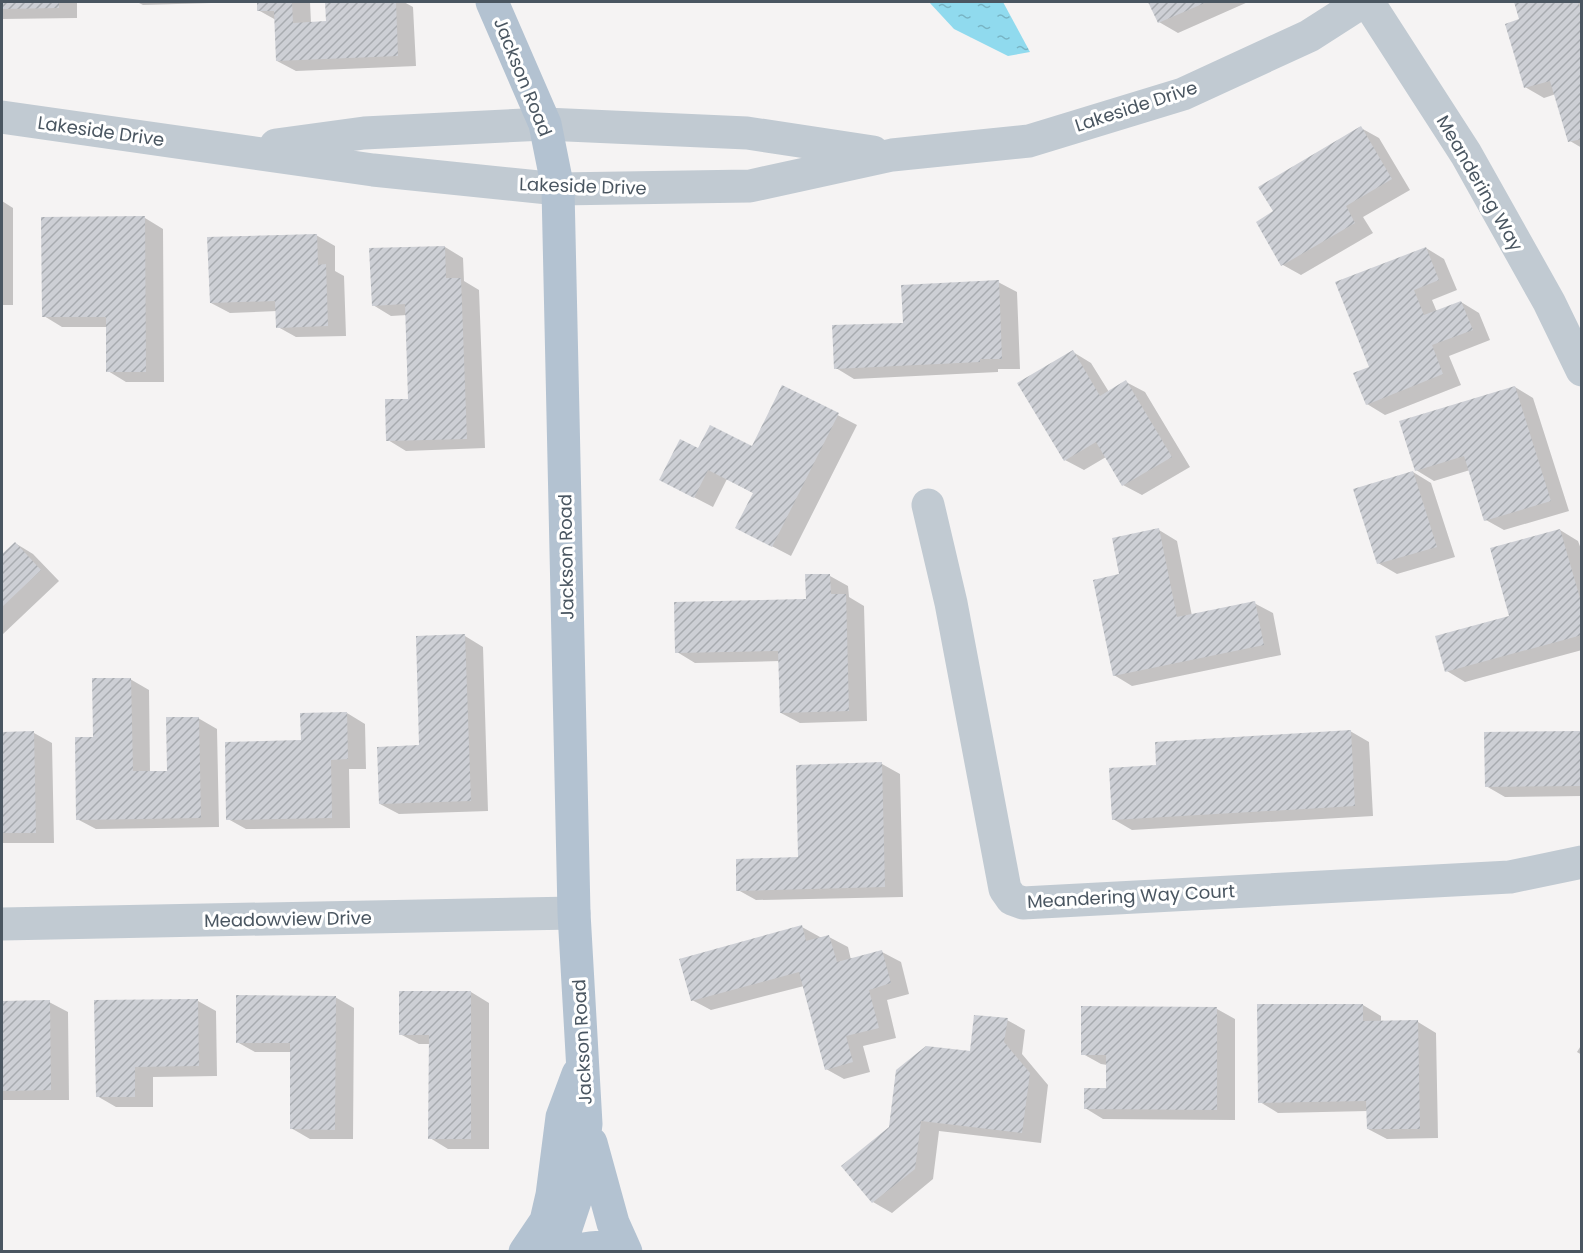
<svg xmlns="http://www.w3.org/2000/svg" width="1583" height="1253" font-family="Poppins,sans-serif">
	<defs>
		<pattern id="water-ripples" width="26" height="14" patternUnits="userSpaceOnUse" patternTransform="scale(1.5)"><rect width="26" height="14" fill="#90daee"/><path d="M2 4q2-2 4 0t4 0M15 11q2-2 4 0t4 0" fill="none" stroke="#78b4c4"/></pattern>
		<pattern id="building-hatch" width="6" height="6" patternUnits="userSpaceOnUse" patternTransform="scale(1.5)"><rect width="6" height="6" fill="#cdcfd5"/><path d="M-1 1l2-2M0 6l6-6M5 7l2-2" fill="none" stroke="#a8abb0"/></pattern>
	</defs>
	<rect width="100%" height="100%" fill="#f5f3f3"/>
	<path fill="url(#water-ripples)" d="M929,2H1003L1030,52L1008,56L954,29Z"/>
	<path fill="#0003" d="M2,2H77V18L2,19Z
		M137,2H246L143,5Z
		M258,2H310L311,23H328L327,2H404L413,7L416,66L296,71L277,61L276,20L258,10Z
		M1150,2H1248L1178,33L1159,22Z
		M1516,2H1582V148L1570,141L1556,94L1544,98L1525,87L1521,20Z
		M1361,128L1379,138L1410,190L1363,217L1373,233L1301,275L1283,265L1275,212Z
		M2,201L13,208V305H2Z
		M145,218L163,229L164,382H126L108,371V327H62L44,316Z
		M316,235L335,246V271L344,276L346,336L296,337L278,327L277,311L230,313L211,303Z
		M445,247L463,258L464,281L479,290L485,448L406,451L388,440L410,400L407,315L391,316L373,305Z
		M1426,248L1444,259L1457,290L1432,300L1437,312L1461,302L1479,313L1490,340L1449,356L1461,385L1385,415L1367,404L1371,368Z
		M998,282L1017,292L1020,369H998V372L854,379L836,368L904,324Z
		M1073,352L1091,363L1109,392L1126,382L1145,392L1190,467L1142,495L1123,485L1106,457L1084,470L1065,460Z
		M783,387L857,425L791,556L756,538L755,494L727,479L713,507L680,490L699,450L752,448Z
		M1515,387L1533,398L1569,511L1504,530L1486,520L1470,470L1434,481L1416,470Z
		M1413,472L1431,483L1455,557L1397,574L1378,563Z
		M1159,530L1177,541L1192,616L1254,603L1273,613L1281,655L1132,686L1114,675L1121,575Z
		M1560,530L1578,541L1582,552V650L1465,682L1447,671L1511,617Z
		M15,543L33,554L59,581L2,635V556Z
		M830,576L848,586L849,597L864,606L867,721L800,723L781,713L780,661L695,663L677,652L807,600Z
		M465,636L483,647L488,811L399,814L380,804L421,746Z
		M130,679L149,690L150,773L169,772L198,718L217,729L219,827L96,829L77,819L95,738Z
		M347,713L365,724L366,769H349L350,828L246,829L228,819L302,741Z
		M1350,731L1369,742L1373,816L1132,830L1113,819L1158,766Z
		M1582,732V796L1505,797L1486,786Z
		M2,733H34L52,743L54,843H2Z
		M882,764L900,774L903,897L756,900L738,890L800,858Z
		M802,927L820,937H829L848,947L851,960L882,952L901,962L909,994L887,1000L896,1038L863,1046L870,1072L844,1079L826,1069L804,986L711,1010L692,1000Z
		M471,992L489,1003V1149H448L430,1138V1044H419L400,1034Z
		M335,997L354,1008L353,1139H310L291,1128L292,1052H255L237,1042Z
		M198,1001L216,1011L217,1076L153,1077V1107H116L97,1096Z
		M2,1002H49L68,1012L69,1100H2Z
		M1363,1005L1381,1016V1023L1418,1022L1436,1033L1438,1138L1387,1139L1368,1129V1111L1278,1113L1260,1102L1259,1006Z
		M1217,1009L1235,1019V1120L1103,1119L1085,1108L1107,1089V1065L1101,1064L1083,1054Z
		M1007,1020L1025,1030L1022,1054L1048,1085L1041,1143L939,1131L933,1179L892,1213L873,1202L890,1128Z
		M1582,1044V1055L1577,1052Z"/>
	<path fill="url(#building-hatch)" d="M2,2H59V8L2,9Z
		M257,2H292L293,23L326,21L325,2H396L398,56L276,61L274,11H257Z
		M1148,2H1207L1158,23Z
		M1514,2H1578L1582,14V139L1568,142L1550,81L1524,88L1505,24L1519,19Z
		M1361,126L1392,179L1346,206L1355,223L1281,266L1256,222L1273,211L1258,187Z
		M145,216L146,372H106V317H42L41,217Z
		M317,234L318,265L326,264L328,326L276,328L275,301L210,303L207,237Z
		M445,246L446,278H461L467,439L386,441L385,399H408L405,304L372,306L369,248Z
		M1426,247L1439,280L1414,290L1424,315L1461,301L1473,330L1432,345L1443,374L1366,405L1353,373L1369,367L1335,282Z
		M999,280L1002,359H980V362L834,369L832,325L903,323L901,285Z
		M1073,350L1100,396L1126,380L1172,457L1122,486L1096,442L1064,461L1017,383Z
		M782,385L839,413L772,547L735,528L753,493L708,470L694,498L659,480L680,439L698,448L710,425L752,446Z
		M1515,386L1551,501L1484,521L1464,456L1415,471L1399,421Z
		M1413,471L1437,547L1377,564L1353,489Z
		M1159,528L1177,617L1255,601L1264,645L1113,676L1093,580L1119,574L1112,538Z
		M1560,529L1582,605V635L1445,672L1435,636L1509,616L1490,548Z
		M15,542L41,570L2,607V554Z
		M805,574H830L831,594H846L849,711L780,713L778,651L675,653L674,602L806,599Z
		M465,634L471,801L379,804L377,747L419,745L416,636Z
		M92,678H131L133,771H167L166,717H199L201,818L76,820L75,737H93Z
		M347,712L348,759L331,760L332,818L226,820L225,742L301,740L300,713Z
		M1351,730L1355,806L1112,820L1109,768L1156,765L1155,742Z
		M34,731L36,833H2V732Z
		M1582,731V786L1485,787L1484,732Z
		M882,762L885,887L736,891V859L798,857L796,765Z
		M802,925L806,941L829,935L837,962L882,950L891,983L869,990L879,1028L846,1036L853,1062L825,1070L799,972L691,1001L679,959Z
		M399,991H471V1139H428L429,1035H399Z
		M236,995L336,996L335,1130L290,1129V1043H236Z
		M198,999L199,1066L135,1067V1097H96L94,1000Z
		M50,1000L51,1090L2,1091V1001Z
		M1257,1004H1363V1021L1418,1020L1420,1129H1367L1366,1101L1258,1103Z
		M1081,1006L1217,1007V1110L1084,1109V1088H1106V1055H1081Z
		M974,1015L1008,1018L1004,1042L1030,1073L1022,1133L921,1121L915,1169L872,1203L841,1166L889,1127L896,1070L926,1046L970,1051Z"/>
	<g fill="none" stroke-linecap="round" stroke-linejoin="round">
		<path stroke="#c1cad2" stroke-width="33" d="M1368,2L1466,154L1549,302L1582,370
			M2,117L373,170L558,189L750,186L892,155L1029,141L1183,94L1309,36L1362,2
			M276,145L364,133L545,124L747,133L873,152
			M928,505L951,603L1005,889L1012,899L1023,903L1510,877L1582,862
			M2,924L574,913"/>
		<path stroke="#b3c2d1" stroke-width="33" d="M492,2L545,124L558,189L574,913L586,1124L577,1195L558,1252
			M591,1143L613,1223L626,1252
			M525,1252L546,1221L552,1195L562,1117L578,1074
			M572,1252C589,1247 603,1245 619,1252"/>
	</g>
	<g text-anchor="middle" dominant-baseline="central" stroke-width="6" stroke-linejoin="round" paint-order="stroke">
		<g font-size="18" fill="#4a5661" stroke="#fff">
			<text transform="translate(523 77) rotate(68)">Jackson Road</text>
			<text transform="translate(1136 106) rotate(-18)">Lakeside Drive</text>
			<text transform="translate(101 131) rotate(8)">Lakeside Drive</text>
			<text transform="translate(1480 183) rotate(60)">Meandering Way</text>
			<text transform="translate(583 186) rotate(2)">Lakeside Drive</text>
			<text transform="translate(566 557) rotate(-91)">Jackson Road</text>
			<text transform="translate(1131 896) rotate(-3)">Meandering Way Court</text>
			<text transform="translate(288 919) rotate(-1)">Meadowview Drive</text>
			<text transform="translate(582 1042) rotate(-93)">Jackson Road</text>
		</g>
	</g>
	<rect width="1583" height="1253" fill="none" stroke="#4a5661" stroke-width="6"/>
</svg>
